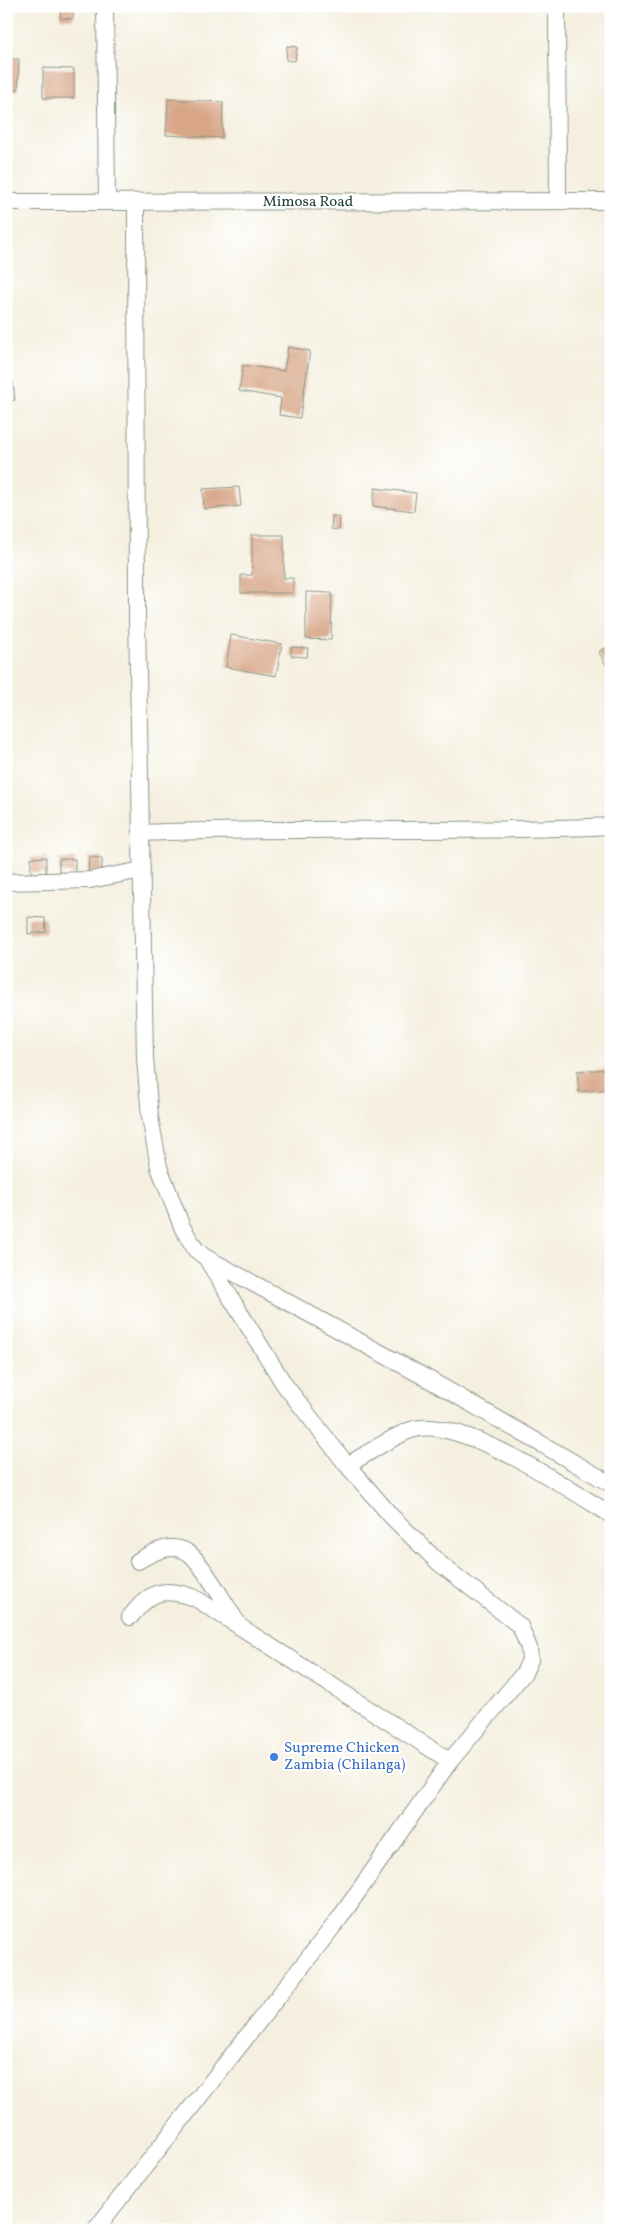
<svg xmlns="http://www.w3.org/2000/svg" width="617" height="2236" font-family="Vollkorn,serif">
	<rect width="100%" height="100%" fill="#fff"/>
	<filter id="ink" filterUnits="userSpaceOnUse"><feTurbulence type="fractalNoise" baseFrequency=".02" numOctaves="2"/><feDisplacementMap in="SourceGraphic" scale="10" xChannelSelector="R" yChannelSelector="G"/><feConvolveMatrix kernelMatrix="1 2 1 2 8 2 1 2 1" color-interpolation-filters="sRGB"/></filter>
	<filter id="wash" filterUnits="userSpaceOnUse"><feTurbulence type="fractalNoise" baseFrequency=".0096" numOctaves="4" result="noise"/><feDisplacementMap in="SourceGraphic" scale="20" xChannelSelector="R" yChannelSelector="G"/><feGaussianBlur stdDeviation="1.12" result="paint"/><feColorMatrix in="noise" values="0 0 0 0 0 0 0 0 0 0 0 0 0 0 0 0 0 1.4 0 .05"/><feComposite in="paint" operator="in"/></filter>
	<g filter="url(#wash)">
		<rect width="100%" height="100%" fill="#f4efde"/>
		<g id="blocks">
			<path fill="#d8a687" d="M61,6H74L73,19L60,18Z
				M287,46L297,47L295,61L286,60Z
				M6,59H19L18,90H6Z
				M43,68L74,69V98H43Z
				M168,99L223,102L222,138L166,135Z
				M288,347L310,351L300,418L279,415L281,398L239,391L243,365L284,371Z
				M6,383H13L15,400L6,401Z
				M239,487L241,506L204,509L203,489Z
				M375,488L416,493L414,511L373,506Z
				M332,516L340,517L339,530L331,529Z
				M252,535H284V578H293V593H241V575H252Z
				M306,592L332,593L331,640L306,639Z
				M231,635L282,644L276,676L226,667Z
				M611,645V675L599,652Z
				M291,647L308,648L307,657L291,656Z
				M46,857V873H31V858Z
				M89,857L102,858V874L88,873Z
				M6,858L11,859V874H6Z
				M59,859H75V874L59,872Z
				M28,917L45,918L46,932L28,934Z
				M611,1069V1089L579,1092L577,1071Z"/>
		</g>
	</g>
	<g filter="url(#ink)">
		<use href="#blocks" fill-opacity="0" stroke="#8a9689" stroke-width="1"/>
		<g fill="none" stroke-linecap="round" stroke-linejoin="round">
			<defs>
				<path id="minor" d="M105,6L107,202
					M557,6L558,201
					M6,202L611,201
					M136,202L137,615L145,1058L150,1117L159,1167L182,1227L196,1250L205,1257L430,1380L611,1484
					M142,833C298,826 454,834 611,826
					M6,882L90,880L142,870
					M347,1465C368,1454 389,1438 411,1430C456,1413 571,1490 611,1515
					M138,1561C153,1552 173,1541 190,1554C202,1563 227,1607 237,1622
					M130,1617C152,1590 162,1587 195,1598L450,1761
					M95,2230L339,1919L450,1761L524,1673L530,1660L529,1648L520,1626L439,1563L392,1517L347,1465L284,1384L208,1261"/>
			</defs>
			<use href="#minor" stroke="#8a9689" stroke-width="18"/>
			<use href="#minor" stroke="#fff" stroke-width="16"/>
		</g>
	</g>
	<circle fill="#3f7fe0" stroke="#fff" stroke-width="2" cx="274" cy="1757" r="5"/>
	<g text-anchor="middle" dominant-baseline="central" stroke-width="4" stroke-linejoin="round" paint-order="stroke">
		<g font-size="15" fill="#1f3d34" stroke="#fff">
			<text x="308" y="202">Mimosa Road</text>
		</g>
		<g font-size="15" fill="#366cbe" stroke="#fff" text-anchor="start">
			<text x="284" y="1748">Supreme Chicken<tspan x="284" dy="17">Zambia (Chilanga)</tspan></text>
		</g>
	</g>
	<rect width="617" height="2236" fill="none" stroke="#fff" stroke-width="25"/>
</svg>
